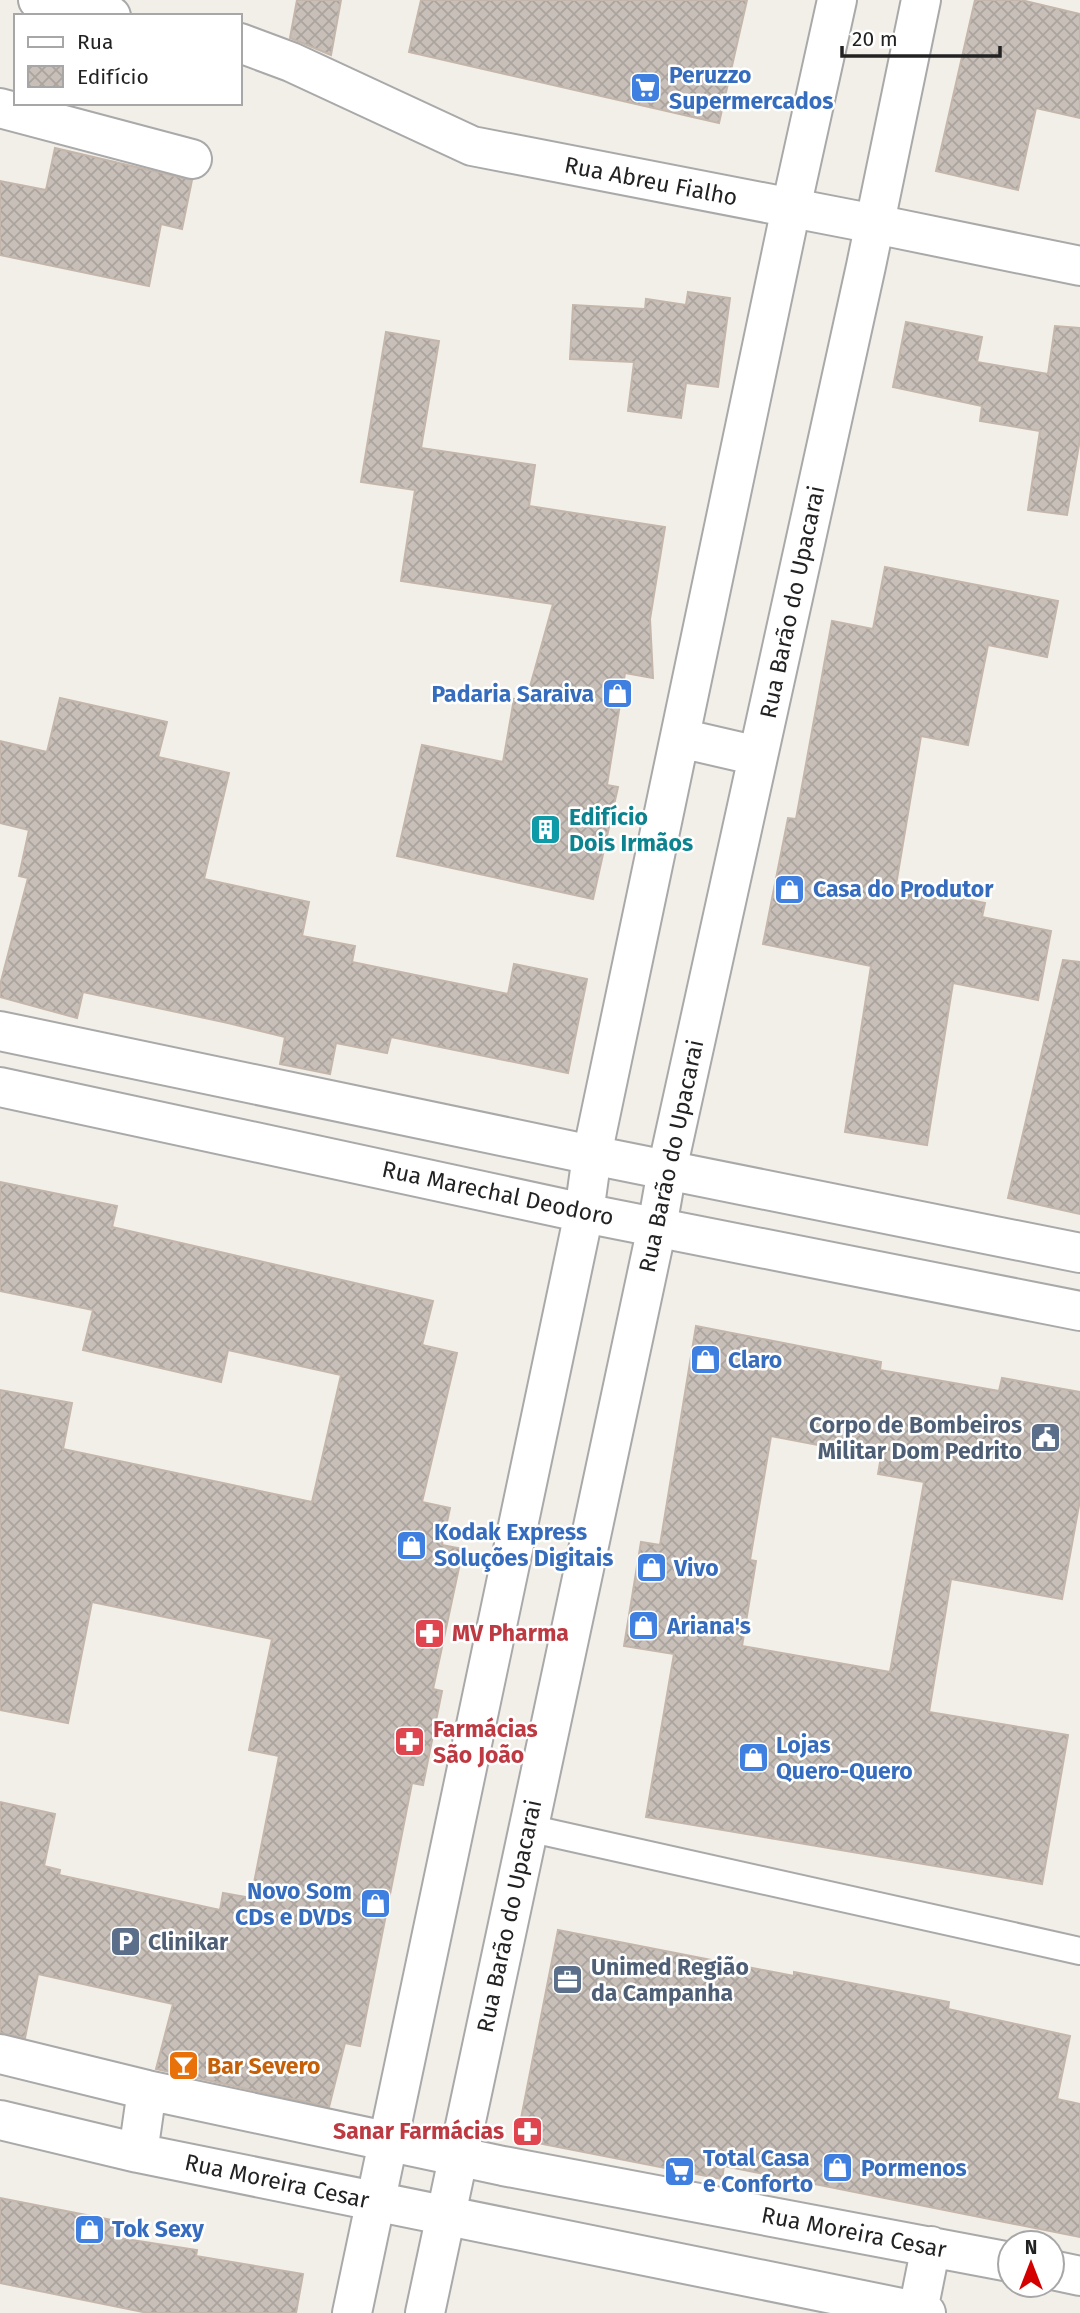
<svg xmlns="http://www.w3.org/2000/svg" width="1080" height="2313" font-family="'Fira Sans',sans-serif">
	<defs>
		<pattern id="building-cross-hatch" width="8" height="8" patternUnits="userSpaceOnUse" patternTransform="scale(1.75)"><rect width="8" height="8" fill="#c7bfb8"/><path d="M0 0l8 8M0 8l8-8" fill="none" stroke="#aba49e"/></pattern>
	</defs>
	<rect width="100%" height="100%" fill="#f2efe9"/>
	<path fill="url(#building-cross-hatch)" stroke="#c4b6ab" stroke-width="2" fill-rule="evenodd" d="M297,0H341L331,55L290,38Z
		M421,0H747L719,123L409,52Z
		M975,0H1021L1080,14V118L1036,108L1018,190L936,171Z
		M55,148L192,180L182,229L161,224L149,286L0,255V181L46,190Z
		M688,292L730,298L718,387L686,383L681,418L628,411L634,362L570,359L573,305L645,309L646,299L686,305Z
		M906,322L982,337L977,362L1048,374L1055,326L1080,328V439L1067,515L1028,510L1040,431L980,421L982,406L893,387Z
		M386,332L439,341L421,448L535,465L529,506L665,527L650,619L653,678L625,673L607,785L618,787L593,899L397,856L422,745L503,762L514,699L526,701L553,604L401,581L415,490L361,482Z
		M885,567L1058,601L1047,657L988,645L968,745L921,736L896,885L985,903L982,917L1051,931L1038,1000L953,983L927,1145L845,1132L871,966L763,944L788,818L796,819L832,621L873,629Z
		M60,698L167,722L158,757L229,773L204,879L309,902L302,936L355,946L352,962L508,994L514,964L587,979L568,1073L391,1037L387,1053L336,1043L330,1074L280,1064L285,1037L228,1023L83,992L77,1018L0,997V985L28,878L19,876L29,830L0,823V741L47,752Z
		M1063,960L1080,962V1214L1008,1198Z
		M0,1182L117,1206L112,1227L433,1301L422,1345L457,1353L422,1502L450,1508L442,1545L463,1549L433,1689L442,1691L423,1785L412,1783L360,2046L345,2043L329,2107L156,2069L173,2004L38,1974L25,2038L0,2033V1802L55,1814L44,1866L60,1870L59,1875L220,1910L223,1893L251,1898L279,1756L249,1750L272,1639L92,1602L68,1723L0,1710V1390L72,1403L63,1449L312,1502L341,1375L228,1350L221,1382L83,1350L93,1310L0,1291Z
		M696,1326L881,1362L880,1370L999,1391L1002,1378L1080,1392V1500L1062,1599L951,1579L929,1712L1068,1735L1042,1884L646,1817L674,1654L624,1646L641,1542L660,1545ZM771,1436L881,1457L878,1474L924,1482L890,1672L742,1646L756,1561L750,1560Z
		M558,1930L794,1976V1972L949,2002L948,2009L1070,2036L1057,2099L1080,2104V2237L724,2166L722,2179L517,2139Z
		M0,2198L122,2222L119,2238L197,2250L196,2256L303,2274L296,2313H148L0,2283Z"/>
	<g fill="none" stroke-linecap="round" stroke-linejoin="round">
		<defs>
			<path id="service" d="M528,1828L1080,1951"/>
			<path id="minor" d="M38,0L111,16
				M240,43L291,62L472,146L875,224L1080,266
				M0,108L192,159
				M0,1031L592,1155L1080,1253
				M0,1087L584,1213L1080,1311
				M0,2054L147,2090L503,2166L1010,2262
				M0,2120L138,2153L926,2313
				M138,2153L147,2090
				M1052,2270L1080,2276
				M918,2311L931,2246"/>
			<path id="tertiary" d="M680,738L758,756
				M352,2313L584,1213L592,1155L791,208L837,0
				M425,2313L657,1227L667,1170L866,266L921,0"/>
		</defs>
		<use href="#service" stroke="#a9a9a9" stroke-width="30"/>
		<use href="#minor" stroke="#a9a9a9" stroke-width="42"/>
		<use href="#tertiary" stroke="#a9a9a9" stroke-width="42"/>
		<use href="#service" stroke="#fff" stroke-width="26"/>
		<use href="#minor" stroke="#fff" stroke-width="38"/>
		<use href="#tertiary" stroke="#fff" stroke-width="38"/>
	</g>
	<defs>
		<symbol id="supermarket-square" viewBox="-11 -11 22 22"><rect x="-9" y="-9" width="18" height="18" rx="4" fill="#3f7fe0" stroke="#fff"/><path d="M-6-5.5h2.5l.6 2H6L4.5 2H-2.5L-4.4-4H-6ZM-1.5 3.2a1.3 1.3 0 1 0 .1 0ZM3 3.2a1.3 1.3 0 1 0 .1 0Z" fill="#fff"/></symbol>
		<symbol id="shop-square" viewBox="-11 -11 22 22"><rect x="-9" y="-9" width="18" height="18" rx="4" fill="#3f7fe0" stroke="#fff"/><path d="M-5-2.5h2.3a2.7 3.5 0 0 1 5.4 0H5L5.5 6h-11ZM-1.5-2.5h3a1.5 2.3 0 0 0-3 0Z" fill="#fff"/></symbol>
		<symbol id="building-square" viewBox="-11 -11 22 22"><rect x="-9" y="-9" width="18" height="18" rx="4" fill="#0f9aa8" stroke="#fff"/><path d="M-4-6H4V6H1V3H-1V6H-4ZM-2.5-4.3h1.7v1.8h-1.7ZM.8-4.3h1.7v1.8H.8ZM-2.5-1h1.7V.8h-1.7ZM.8-1h1.7V.8H.8Z" fill="#fff"/></symbol>
		<symbol id="civic-square" viewBox="-11 -11 22 22"><rect x="-9" y="-9" width="18" height="18" rx="4" fill="#5c6f8a" stroke="#fff"/><path d="M-.6-6.5H3V-4.5H.6V-3L4-1V1h2V6H-6V1h2V-1L-.6-3ZM-1.2 2.5V6h2.4V2.5Z" fill="#fff"/></symbol>
		<symbol id="pharmacy-square" viewBox="-11 -11 22 22"><rect x="-9" y="-9" width="18" height="18" rx="4" fill="#e0444e" stroke="#fff"/><path d="M-2-6h4v4h4v4h-4v4h-4v-4h-4v-4h4Z" fill="#fff"/></symbol>
		<symbol id="parking-square" viewBox="-11 -11 22 22"><rect x="-9" y="-9" width="18" height="18" rx="4" fill="#5c6f8a" stroke="#fff"/><path d="M-3.5-5.5H1a3.5 3.5 0 0 1 0 7H-1V5.5H-3.5ZM-1-3.4V-.6H.8a1.4 1.4 0 0 0 0-2.8Z" fill="#fff"/></symbol>
		<symbol id="office-square" viewBox="-11 -11 22 22"><rect x="-9" y="-9" width="18" height="18" rx="4" fill="#5c6f8a" stroke="#fff"/><path d="M-6-3h4V-5.5h4V-3h4V5H-6ZM-1-4.5V-3h2v-1.5ZM-6 0V1H6V0Z" fill="#fff"/></symbol>
		<symbol id="bar-square" viewBox="-11 -11 22 22"><rect x="-9" y="-9" width="18" height="18" rx="4" fill="#e8710a" stroke="#fff"/><path d="M-6-5H6L.8 .8V4.5H3.5V6h-7V4.5H-.8V.8Z" fill="#fff"/></symbol>
	</defs>
	<g fill-rule="evenodd">
		<use href="#supermarket-square" x="628" y="70" width="35" height="35"/>
		<use href="#shop-square" x="600" y="676" width="35" height="35"/>
		<use href="#building-square" x="528" y="812" width="35" height="35"/>
		<use href="#shop-square" x="772" y="872" width="35" height="35"/>
		<use href="#shop-square" x="688" y="1342" width="35" height="35"/>
		<use href="#civic-square" x="1028" y="1420" width="35" height="35"/>
		<use href="#shop-square" x="394" y="1528" width="35" height="35"/>
		<use href="#shop-square" x="634" y="1550" width="35" height="35"/>
		<use href="#shop-square" x="626" y="1608" width="35" height="35"/>
		<use href="#pharmacy-square" x="412" y="1616" width="35" height="35"/>
		<use href="#pharmacy-square" x="392" y="1724" width="35" height="35"/>
		<use href="#shop-square" x="736" y="1740" width="35" height="35"/>
		<use href="#shop-square" x="358" y="1886" width="35" height="35"/>
		<use href="#parking-square" x="108" y="1924" width="35" height="35"/>
		<use href="#office-square" x="550" y="1962" width="35" height="35"/>
		<use href="#bar-square" x="166" y="2048" width="35" height="35"/>
		<use href="#pharmacy-square" x="510" y="2114" width="35" height="35"/>
		<use href="#shop-square" x="820" y="2150" width="35" height="35"/>
		<use href="#supermarket-square" x="662" y="2154" width="35" height="35"/>
		<use href="#shop-square" x="72" y="2212" width="35" height="35"/>
	</g>
	<g text-anchor="middle" dominant-baseline="central" stroke-width="5" stroke-linejoin="round" paint-order="stroke">
		<g font-size="23" font-weight="bold" fill="#366cbe" stroke="#fff" text-anchor="start">
			<text x="669" y="75">Peruzzo<tspan x="669" dy="26">Supermercados</tspan></text>
			<text x="594" y="694" text-anchor="end">Padaria Saraiva</text>
			<text x="813" y="889">Casa do Produtor</text>
			<text x="728" y="1360">Claro</text>
			<text x="434" y="1532">Kodak Express<tspan x="434" dy="26">Soluções Digitais</tspan></text>
			<text x="674" y="1568">Vivo</text>
			<text x="667" y="1626">Ariana's</text>
			<text x="776" y="1745">Lojas<tspan x="776" dy="26">Quero-Quero</tspan></text>
			<text x="352" y="1891" text-anchor="end">Novo Som<tspan x="352" dy="26">CDs e DVDs</tspan></text>
			<text x="703" y="2158">Total Casa<tspan x="703" dy="26">e Conforto</tspan></text>
			<text x="861" y="2168">Pormenos</text>
			<text x="112" y="2229">Tok Sexy</text>
		</g>
		<g font-size="23" fill="#222" stroke="#fff">
			<text transform="translate(651 181) rotate(11)">Rua Abreu Fialho</text>
			<text transform="translate(792 602) rotate(-78)">Rua Barão do Upacarai</text>
			<text transform="translate(671 1156) rotate(-78)">Rua Barão do Upacarai</text>
			<text transform="translate(498 1193) rotate(12)">Rua Marechal Deodoro</text>
			<text transform="translate(509 1916) rotate(-78)">Rua Barão do Upacarai</text>
			<text transform="translate(277 2181) rotate(12)">Rua Moreira Cesar</text>
			<text transform="translate(854 2232) rotate(11)">Rua Moreira Cesar</text>
		</g>
		<g font-size="23" font-weight="bold" fill="#0d838f" stroke="#fff" text-anchor="start">
			<text x="569" y="817">Edifício<tspan x="569" dy="26">Dois Irmãos</tspan></text>
		</g>
		<g font-size="23" font-weight="bold" fill="#4e5e75" stroke="#fff" text-anchor="start">
			<text x="1022" y="1425" text-anchor="end">Corpo de Bombeiros<tspan x="1022" dy="26">Militar Dom Pedrito</tspan></text>
			<text x="148" y="1942">Clinikar</text>
			<text x="591" y="1967">Unimed Região<tspan x="591" dy="26">da Campanha</tspan></text>
		</g>
		<g font-size="23" font-weight="bold" fill="#be3a42" stroke="#fff" text-anchor="start">
			<text x="452" y="1633">MV Pharma</text>
			<text x="433" y="1729">Farmácias<tspan x="433" dy="26">São João</tspan></text>
			<text x="504" y="2131" text-anchor="end">Sanar Farmácias</text>
		</g>
		<g font-size="23" font-weight="bold" fill="#c56008" stroke="#fff" text-anchor="start">
			<text x="207" y="2066">Bar Severo</text>
		</g>
	</g>
	<rect x="14" y="14" width="228" height="91" fill="#ffffff" stroke="#a7a7a7" stroke-width="2"/>
	<rect x="28" y="37" width="35" height="10" fill="#ffffff" stroke="#a7a7a7" stroke-width="2"/>
	<text x="77" y="49" font-size="21" fill="#222222">Rua</text>
	<rect x="28" y="66" width="35" height="21" fill="url(#building-cross-hatch)" stroke="#a7a7a7" stroke-width="2"/>
	<text x="77" y="84" font-size="21" fill="#222222">Edifício</text>
	<g transform="translate(1031 2264)"><circle r="33" fill="#ffffff" stroke="#a7a7a7" stroke-width="2"/>
	<path d="M0-5L12 26L0 18L-12 26Z" fill="#d40000"/>
	<text y="-10" font-size="19" font-weight="bold" text-anchor="middle" fill="#222222">N</text>
	</g>
	<path d="M842 46v10h158v-10" fill="none" stroke="#222222" stroke-width="3.5"/>
	<text x="852" y="46" font-size="21" fill="#222222" stroke="#ffffff" stroke-width="5" paint-order="stroke">20 m</text>
</svg>
